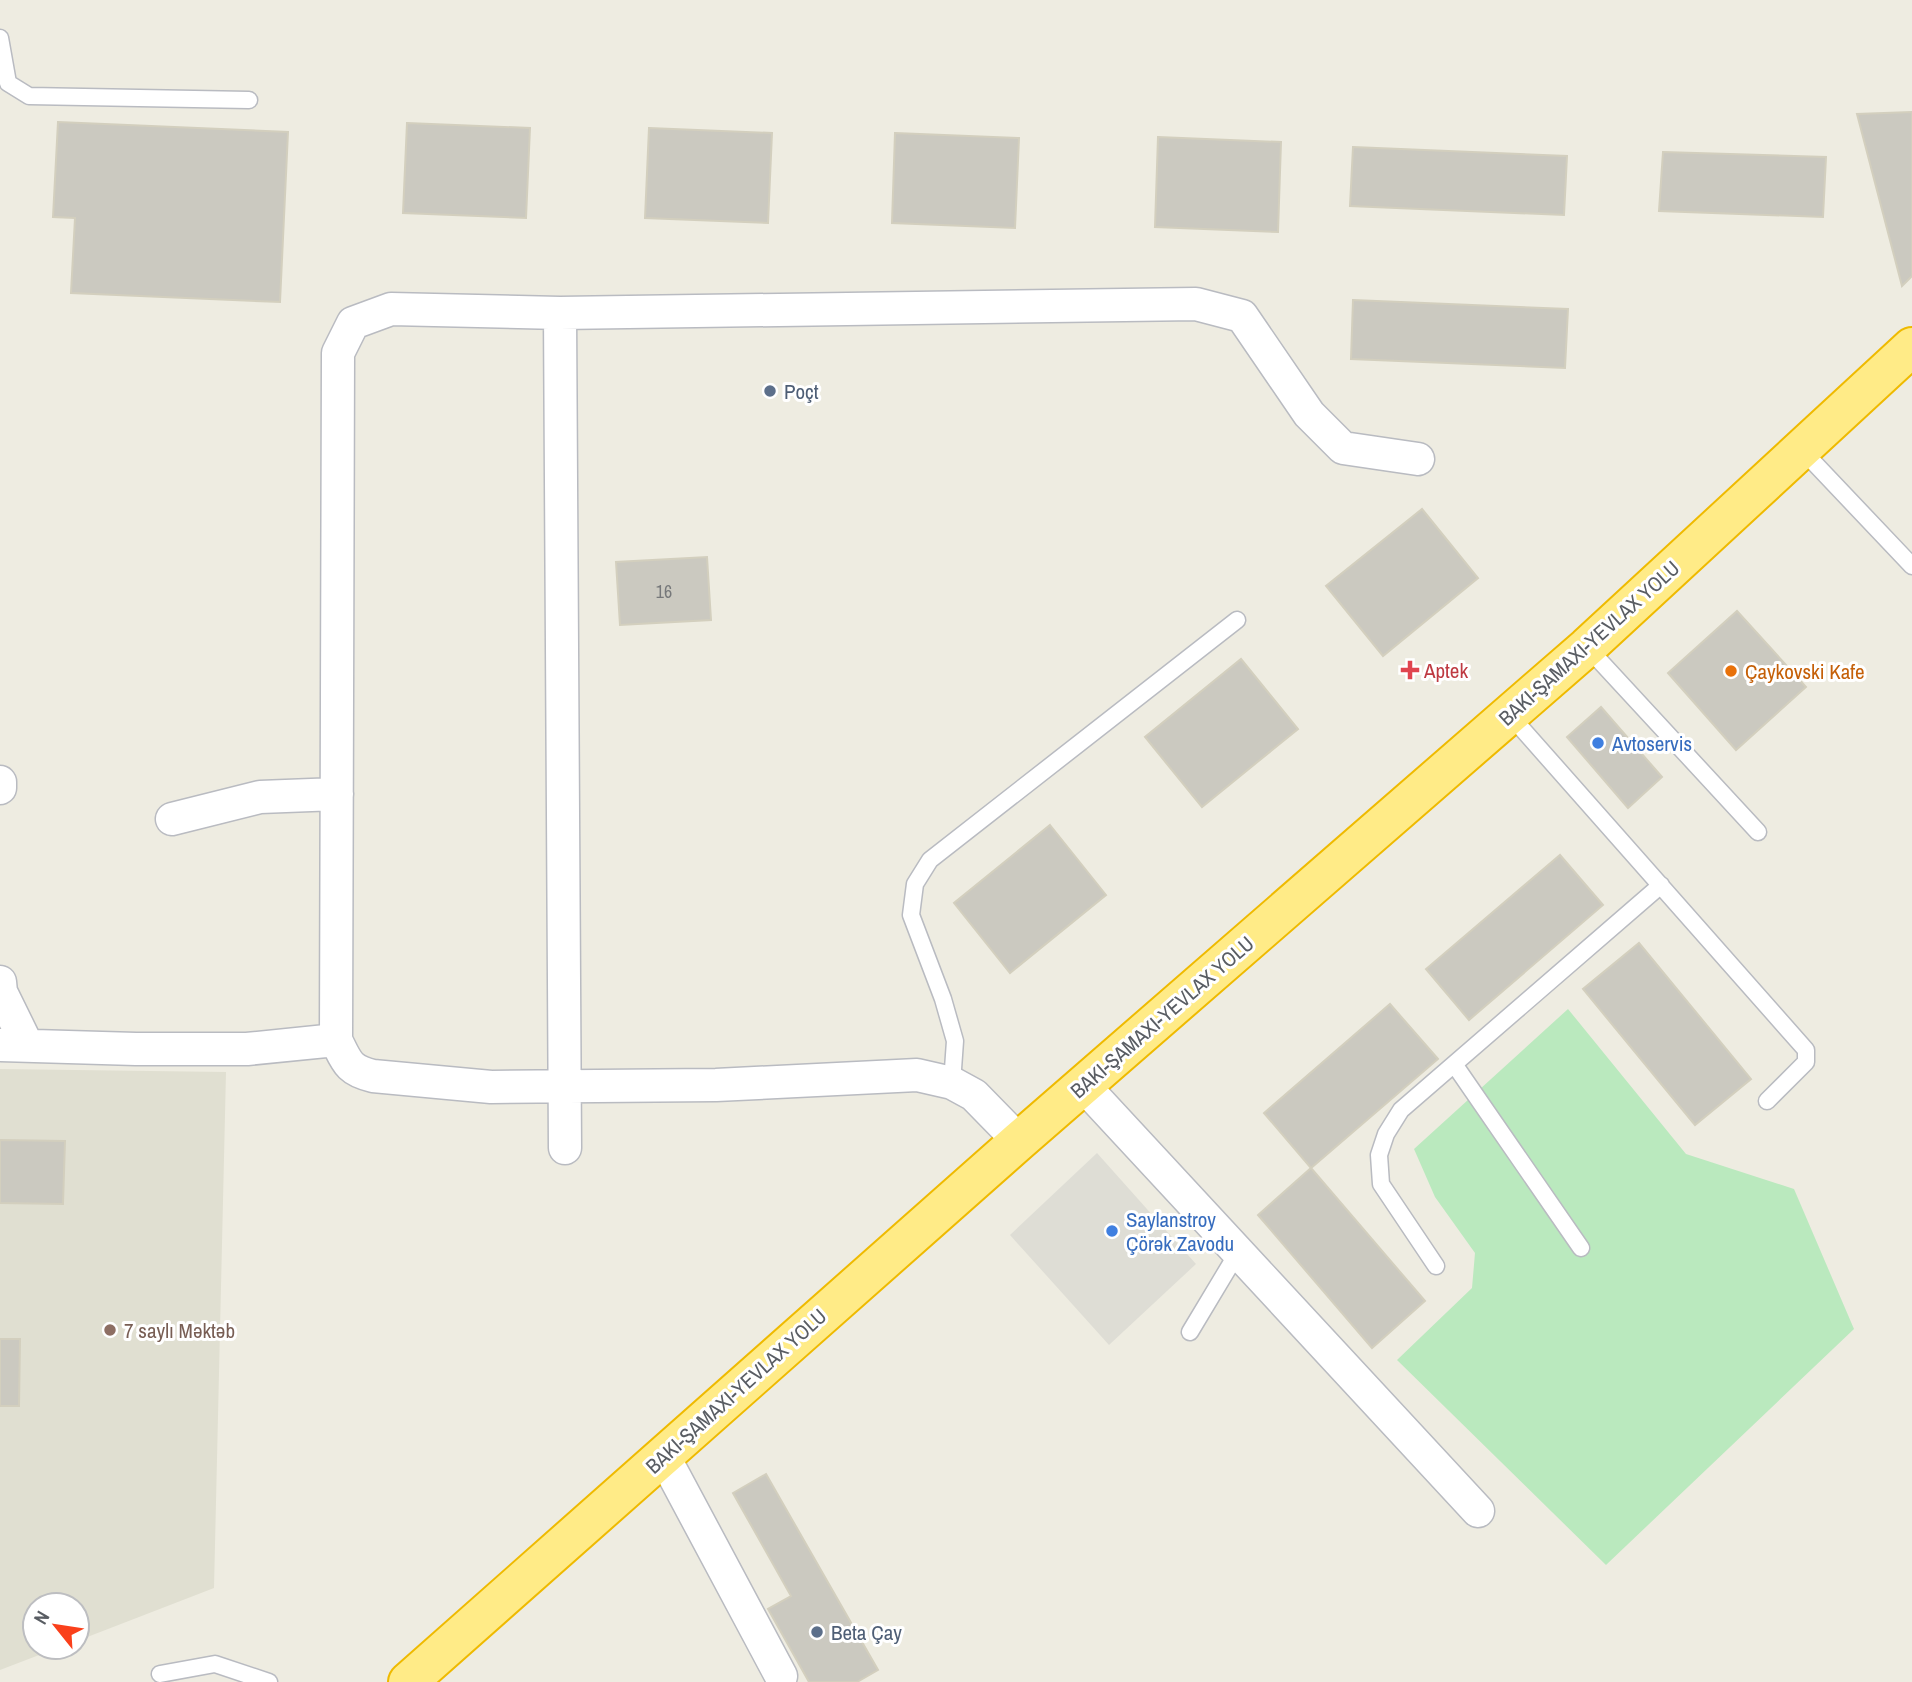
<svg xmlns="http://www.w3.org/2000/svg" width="1912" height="1682" font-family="'Archivo Narrow',sans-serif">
	<rect width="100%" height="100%" fill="#eeece1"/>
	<path fill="#deddd5" d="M1097,1153L1196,1264L1109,1345L1010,1235Z"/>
	<path fill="#e0dfd1" d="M0,1069L226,1072L214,1588L77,1641V1605H35V1647H60L0,1670Z"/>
	<path fill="#bae9be" d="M1568,1009L1686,1154L1794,1189L1854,1329L1606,1565L1397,1360L1472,1288L1475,1253L1435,1197L1414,1149Z"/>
	<path fill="#cbc9c0" stroke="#d3cfbe" stroke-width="2" d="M1912,112V276L1902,286L1857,114Z
		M58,122L288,132L280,302L71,293L75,218L53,217Z
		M407,123L530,128L526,218L403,213Z
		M649,128L772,133L768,223L645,218Z
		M895,133L1019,138L1015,228L892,223Z
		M1158,137L1281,142L1278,232L1155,227Z
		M1353,147L1567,156L1564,215L1350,206Z
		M1663,152L1826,157L1823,217L1659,211Z
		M1353,300L1568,309L1565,368L1351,359Z
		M1422,509L1478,578L1383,656L1326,586Z
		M707,557L711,620L620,625L616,562Z
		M1737,611L1806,687L1736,750L1668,673Z
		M1241,659L1298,729L1202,807L1145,737Z
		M1601,707L1662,777L1628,808L1567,737Z
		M1050,825L1106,895L1010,973L954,903Z
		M1560,855L1603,905L1469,1020L1426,969Z
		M1639,943L1751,1079L1695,1125L1583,989Z
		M1390,1004L1438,1059L1311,1168L1264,1113Z
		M0,1140L65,1141L63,1204L0,1203Z
		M1311,1168L1425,1301L1372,1348L1258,1215Z
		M0,1339H20L19,1406H0Z
		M766,1474L878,1670L857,1682H809L768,1609L791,1596L733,1493Z"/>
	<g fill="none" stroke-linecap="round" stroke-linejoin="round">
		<defs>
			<path id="lane" d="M0,38L8,83L29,96L249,100
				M1802,450L1912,566
				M1587,647L1758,832
				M1509,714L1806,1050V1062L1767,1101
				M1454,1064L1581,1248
				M952,1083L955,1041L943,999L911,915L915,884L930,860L1237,620
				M1436,1266L1381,1184L1379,1155L1386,1134L1401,1110L1661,885
				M1190,1332L1238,1252
				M160,1674L215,1664L269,1682"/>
			<path id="street" d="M560,313L565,1148
				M0,788V782
				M172,819L260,797L337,794
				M0,982L1,992L27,1045
				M0,1045L136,1049H247L336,1040
				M1084,1086L1478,1511
				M1019,1141L974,1095L952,1083L917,1075L716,1085L491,1087L373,1076C348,1070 347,1062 336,1040L338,353L353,323L391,309L560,313L1196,304L1242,316L1309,414L1343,448L1418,459
				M663,1455L781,1676"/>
			<path id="highway" d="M408,1682L1019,1141L1587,647L1912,347"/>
		</defs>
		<use href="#lane" stroke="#b9bbc1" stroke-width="19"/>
		<use href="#street" stroke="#b9bbc1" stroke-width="35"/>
		<use href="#highway" stroke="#efba00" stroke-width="42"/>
		<use href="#lane" stroke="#fff" stroke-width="16"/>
		<use href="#street" stroke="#fff" stroke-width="32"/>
		<use href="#highway" stroke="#ffeb87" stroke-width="38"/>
	</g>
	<g fill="#5c6f8a" stroke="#fff" stroke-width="2.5">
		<circle cx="770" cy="391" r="7"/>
		<circle cx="817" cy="1632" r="7"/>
	</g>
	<path fill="#e0444e" stroke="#fff" stroke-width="2.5" d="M1406.5 659.5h7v7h7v7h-7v7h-7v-7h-7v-7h7z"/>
	<circle fill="#e8710a" stroke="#fff" stroke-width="2.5" cx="1731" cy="671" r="7"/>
	<g fill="#3f7fe0" stroke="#fff" stroke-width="2.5">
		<circle cx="1598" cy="743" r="7"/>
		<circle cx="1112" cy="1231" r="7"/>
	</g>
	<circle fill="#8d6e63" stroke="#fff" stroke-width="2.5" cx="110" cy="1330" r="7"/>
	<g text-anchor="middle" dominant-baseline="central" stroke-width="6" stroke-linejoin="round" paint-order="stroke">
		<g font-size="18" fill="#76787a">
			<text x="664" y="591">16</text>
		</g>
		<g font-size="21" fill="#4e5e75" stroke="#fff" text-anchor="start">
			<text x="784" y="391">Poçt</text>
			<text x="831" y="1632">Beta Çay</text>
		</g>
		<g font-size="21" fill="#595d63" stroke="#fff">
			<text transform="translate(1589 643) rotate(-42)">BAKI-ŞAMAXI-YEVLAX YOLU</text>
			<text transform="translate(1162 1017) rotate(-41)">BAKI-ŞAMAXI-YEVLAX YOLU</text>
			<text transform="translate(736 1391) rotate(-42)">BAKI-ŞAMAXI-YEVLAX YOLU</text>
		</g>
		<g font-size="21" fill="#be3a42" stroke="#fff" text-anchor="start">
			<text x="1424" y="670">Aptek</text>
		</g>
		<g font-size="21" fill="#c56008" stroke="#fff" text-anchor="start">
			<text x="1745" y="671">Çaykovski Kafe</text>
		</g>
		<g font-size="21" fill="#366cbe" stroke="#fff" text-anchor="start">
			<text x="1612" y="743">Avtoservis</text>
			<text x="1126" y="1219">Saylanstroy<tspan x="1126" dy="24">Çörək Zavodu</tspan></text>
		</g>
		<g font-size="21" fill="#785e54" stroke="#fff" text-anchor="start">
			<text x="124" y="1330">7 saylı Məktəb</text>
		</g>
	</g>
	<g transform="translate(56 1626) rotate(300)"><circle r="33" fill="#ffffff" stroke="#bdbec1" stroke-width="2"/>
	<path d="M0-5L12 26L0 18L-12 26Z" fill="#fa401b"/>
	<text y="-10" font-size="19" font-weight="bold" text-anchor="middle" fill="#595d63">N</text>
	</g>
</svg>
